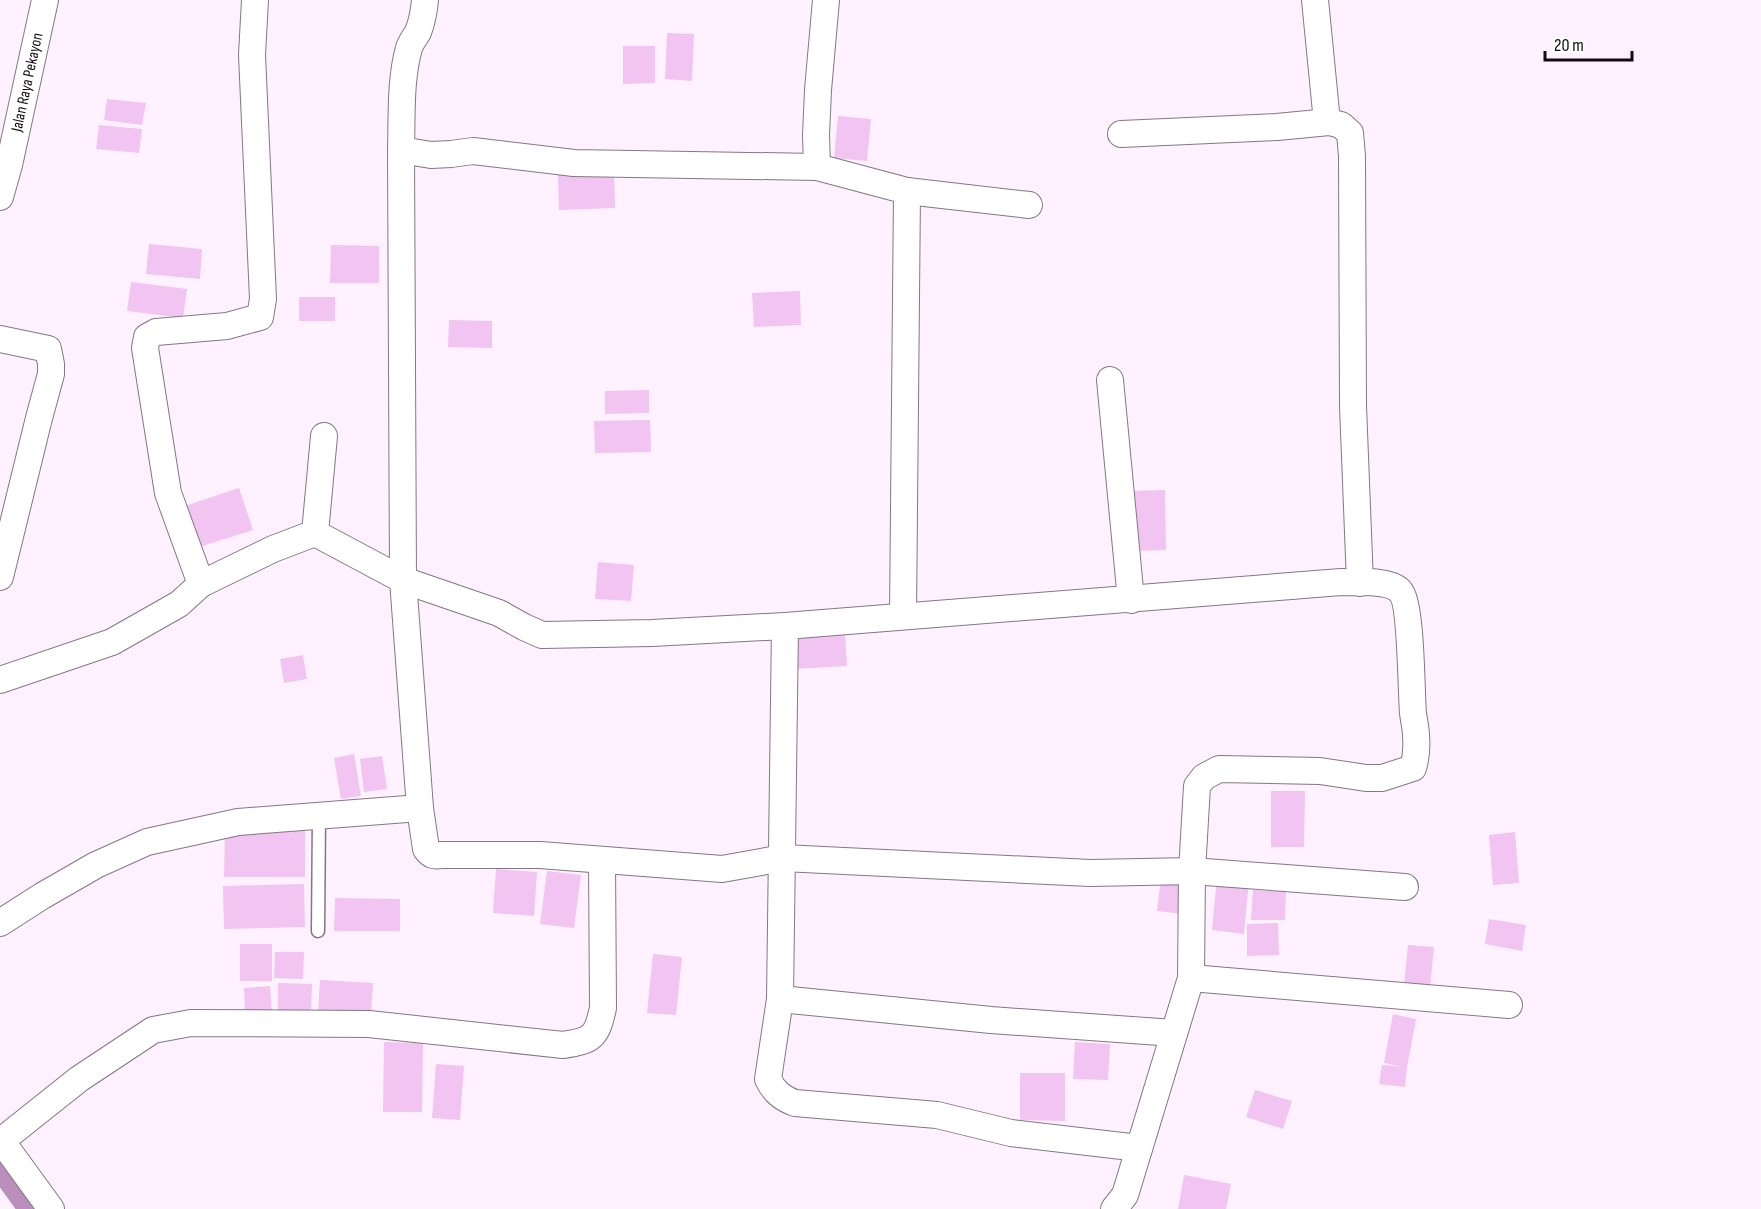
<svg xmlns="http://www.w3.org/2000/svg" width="1761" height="1209" font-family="'Sofia Sans Condensed',sans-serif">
	<rect width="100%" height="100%" fill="#fff1ff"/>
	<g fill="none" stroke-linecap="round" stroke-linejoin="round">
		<path stroke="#bb8fbb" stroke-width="30" d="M0,1162L34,1209"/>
	</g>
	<path fill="#f1c4f2" d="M667,33L694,34L692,81L665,79Z
		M623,46H655V83L623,84Z
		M107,99L146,103L142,125L104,120Z
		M838,116L871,119L867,161L834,158Z
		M99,125L142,129L139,153L96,149Z
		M614,170L615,208L559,210L558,172Z
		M149,244L202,249L200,279L146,274Z
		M331,245L379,246V283H330Z
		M131,282L187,289L183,318L127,311Z
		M800,291L801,325L754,327L752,293Z
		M299,297H335V321H299Z
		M449,320L492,321V348L448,347Z
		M649,390V413L605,414V391Z
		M650,420L651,452L595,453L594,421Z
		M239,488L253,530L193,549L179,508Z
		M1165,490L1166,550L1131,551L1130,491Z
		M598,562L634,565L631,601L595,599Z
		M845,634L847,666L793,669L791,637Z
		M303,655L307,679L284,683L280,659Z
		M354,754L361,796L341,799L334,758Z
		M382,756L387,789L364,792L360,759Z
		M1271,791H1305L1304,847H1271Z
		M225,827L305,828V877H224Z
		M1515,832L1519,883L1493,885L1489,835Z
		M496,869L537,872L534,916L493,913Z
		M547,871L581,875L574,928L540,924Z
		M1217,876L1249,880L1244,934L1212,930Z
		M1161,878L1188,881L1184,914L1157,911Z
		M304,884L305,927L224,929L223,886Z
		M1253,890L1286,892L1285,920H1251Z
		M335,898L400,899V931H334Z
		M1489,919L1526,925L1522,951L1485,944Z
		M1278,923L1279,955L1247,956V924Z
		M240,944H272V981H240Z
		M1408,945L1434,947L1430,988L1404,985Z
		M275,952H304L303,979L274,978Z
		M653,954L682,957L676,1015L647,1013Z
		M320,980L373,983L371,1015L318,1012Z
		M278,983L312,984L311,1015H278Z
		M270,986L272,1013L245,1014L244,988Z
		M1393,1014L1416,1019L1407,1067L1405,1087L1379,1084L1382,1065L1404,1067L1384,1063Z
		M384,1042L423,1043L422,1112H383Z
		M1075,1042L1110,1044L1108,1080L1073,1079Z
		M436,1064L464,1066L460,1120L432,1118Z
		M1020,1073H1065V1121L1020,1120Z
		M1255,1090L1292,1101L1283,1129L1246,1117Z
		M1184,1175L1231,1184L1226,1209H1178Z"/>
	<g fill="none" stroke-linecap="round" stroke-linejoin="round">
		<defs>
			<path id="service" d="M318,931L319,816"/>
			<g id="minor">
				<path d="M425,0C424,11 422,22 418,32C415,37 411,42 409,48C400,80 402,117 401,150L403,580L420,808L426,849C431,856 434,856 442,855H540L722,869L783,858L1090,873L1192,871L1405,887"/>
				<path d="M1315,0L1327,122"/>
				<path d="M1121,134L1277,127L1329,122L1341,125L1350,133L1352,156L1353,406L1360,583"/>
				<path d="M401,150L431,155L451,154L473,151L574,163L817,167L907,191L1029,205"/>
				<path d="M817,167L816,135L818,90L826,0"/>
				<path id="s1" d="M0,197L9,165L45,0"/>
				<path d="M0,339L48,349L51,364V374L39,418L0,577"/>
				<path d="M1110,380L1131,600"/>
				<path d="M315,533L324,436"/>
				<path d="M201,584L168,493L145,348L147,337L156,332L227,326L260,317L263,299L252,55L255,0"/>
				<path d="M903,616L907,191"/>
				<path d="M785,626L780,999L768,1079C774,1092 782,1098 795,1103L937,1115L1011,1133L1139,1148"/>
				<path d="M0,680L112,642L179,604L201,584L273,549L315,533L403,580L499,613L524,627L542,635L652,633L785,626L1341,582C1358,583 1386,579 1399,590C1412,601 1411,693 1413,713C1414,721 1416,729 1416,736C1417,747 1416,758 1413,768L1382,778H1366L1320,771L1219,769L1204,777L1197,786L1192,871L1191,978L1125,1195L1114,1209"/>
				<path d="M0,923L42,896L96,865L147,842L238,822L420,808"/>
				<path d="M1191,978L1509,1005"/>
				<path d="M780,999L991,1020L1174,1033"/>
				<path d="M0,1139L51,1209"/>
				<path d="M1,1141L79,1079L153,1030L191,1023L369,1024L563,1045C593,1041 597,1036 603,1008L602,861"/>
			</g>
		</defs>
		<use href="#service" stroke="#837783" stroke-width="15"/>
		<use href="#minor" stroke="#837783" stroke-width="28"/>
		<use href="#service" stroke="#fff" stroke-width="12"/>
		<use href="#minor" stroke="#fff" stroke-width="26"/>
	</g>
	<g text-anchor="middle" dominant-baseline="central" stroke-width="4.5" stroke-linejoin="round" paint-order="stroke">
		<g font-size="16" fill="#100b10" stroke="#fff">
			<text stroke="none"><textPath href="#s1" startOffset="118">Jalan Raya Pekayon</textPath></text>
		</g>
	</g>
	<path d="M1545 51v9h87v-9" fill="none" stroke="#100b10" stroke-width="3"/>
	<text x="1554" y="51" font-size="18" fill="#100b10" stroke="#ffffff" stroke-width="4.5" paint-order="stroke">20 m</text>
</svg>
